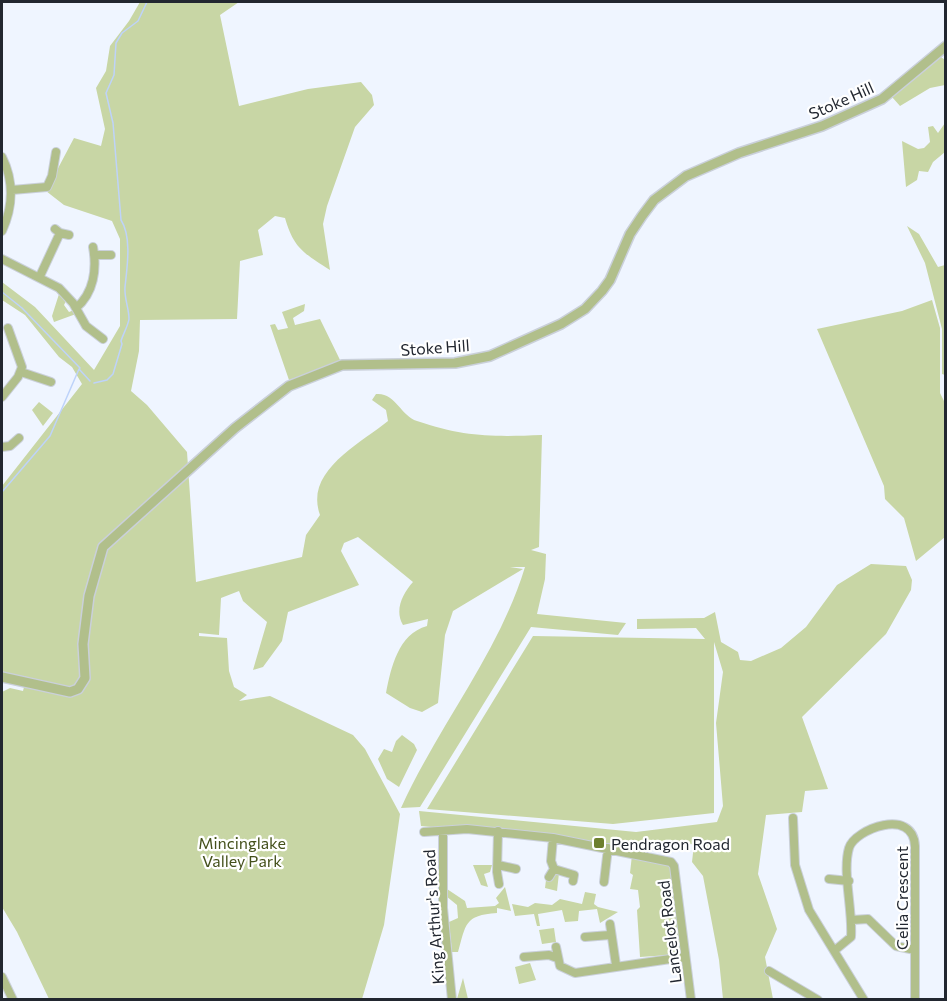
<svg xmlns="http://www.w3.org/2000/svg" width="947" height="1001" font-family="Commissioner,sans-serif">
	<rect width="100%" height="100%" fill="#eff5ff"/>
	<path fill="#c8d6a5" d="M140,2H239L220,15L239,106L308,89L361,82L372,95L374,105L355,127L327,206L323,224L330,270C304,253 294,249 285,218L275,216L258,230L263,255L240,261L237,319L140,320L139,351L131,391L147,405L187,452L196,582L302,557L306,535L320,515C304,471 360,444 388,421L386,410L372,400L376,394C395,392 401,416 417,421C464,437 493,437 542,435L539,547L531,550L546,554L545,579L537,614L626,623L618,635L531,627L420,807L401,808C438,726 499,653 525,567H510L523,569L453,611L445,635L438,703L422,712L410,708L386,693C391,668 398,634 427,626L428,619L403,625C394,610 403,593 413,582L358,537L344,543L341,551L359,585L288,612L282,641L263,667L253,670L267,622L243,601L239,591L221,598L219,635L199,633V636L227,638L229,671L234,687L247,695L239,701L270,696L353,735L365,749L400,814L384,925L362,999H49L17,932L2,907V692L10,688L23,691L24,687L72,696L27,677L2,672V486L82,384L72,367L59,357L25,315L2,300V282L35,307L94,370L120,326V239L112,221L64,205L46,191L74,138L101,146L105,129L96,88L106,71L110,46L129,21Z
		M941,57L945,60V85L930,88L900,106L892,97L896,91Z
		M945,123V152L933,162L928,172L919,171L917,180L906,187L902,141L918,149L924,148L930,142L928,127L933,126L938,133Z
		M907,226L919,234L938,267L945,265V375L942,374V329L925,263Z
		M59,294L66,301L64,305L69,312L74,310L76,314L54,322L52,316Z
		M932,300L940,328V393L945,403V537L916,561L904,518L885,499L884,486L817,329L902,311Z
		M305,304L304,311L293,318L295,325L320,319L341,362L289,380L270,325L275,324L278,330L288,328L282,312Z
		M39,402L53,413L43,426L32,410Z
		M871,564L906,566L912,580L911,590L886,634L802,717L828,789L805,791L802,812L766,815L758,874L777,929L765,957L773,999H723L719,960L703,876L692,862L694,844L634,846L421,826L419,811L636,832L717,822L723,806L716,723L723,672L714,642V813L613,824L427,809L533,636L705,639L696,628L637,629V619L704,618L715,612L721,642L738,652L740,660L751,661L781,648L806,627L837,585Z
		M402,735L414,744L417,750L399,787L387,779L378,759L384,749L392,752L396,741Z
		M632,855L670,863L683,954L640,957L637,910L640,907L638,890L630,889L633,875L630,873Z
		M473,865H492L490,872L484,874L488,887L481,885Z
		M555,873H559L557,891L545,888L546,880H551Z
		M505,887L511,911L497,908V913C464,915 466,925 458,952H452L449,922L458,918L457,905L446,896L447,889L465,901L467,908L495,906L499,903L496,898Z
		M585,892L596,894L594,904L598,907L618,912L600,923L597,909L579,911L578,921L565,922L562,910L538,914L540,926H537L534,914L515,916L512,904L528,907L535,903L552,905L560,899L582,904Z
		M554,928L556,942L542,944L539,930Z
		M530,963L536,980L519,984L515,967Z
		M463,978L468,999H457Z"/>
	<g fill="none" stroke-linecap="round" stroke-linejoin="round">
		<path stroke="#bed3fa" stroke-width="1.5" d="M2,292L22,308L80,368
			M94,383L107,380L113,374L122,344L121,341C123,334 128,326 129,319C129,308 124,298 125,287C127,268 132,237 121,220L113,123L106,93L114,75L116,43L122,33L138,21L147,2
			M2,492L50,436L79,369L90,381"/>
		<defs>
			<path id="minor" d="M2,157C14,181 13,207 2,231
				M12,190L47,187L52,176L56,152
				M60,233L69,235
				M94,255H111
				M2,259L59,288L73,303L86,326L103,339
				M40,276L60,233L55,229
				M76,308C94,293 97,269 93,247
				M21,372L51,382
				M2,397L18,377L22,367L8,328
				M2,447L10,446L19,438
				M793,818L795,865L809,910L864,1000
				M498,831L497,872L499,884
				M424,832L467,829L553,838L671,862L674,866L691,1000
				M443,833V908L452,1000
				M498,865L516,869
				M554,869L574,875L573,881
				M549,877L554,869L551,861L553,838
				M829,879L849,881
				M604,882L608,848
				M852,920L868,919L896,946L915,950
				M610,924L616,965
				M585,937L610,935
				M556,947L560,966L575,973L684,957
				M834,951L851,937C853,910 842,872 849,848C855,829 913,807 915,846V1000
				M524,957L549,955L557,958
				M769,971L818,1000
				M2,977L13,1000"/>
			<path id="tertiary" d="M2,677L70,692L78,689L85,678L83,644L89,596L103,547L235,428L289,386L342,365L455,363L490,356L561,324L585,309L602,291L610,280L630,234L642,216L654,200L686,176L739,153L822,126L882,99L946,46"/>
		</defs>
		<use href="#minor" stroke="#cad0da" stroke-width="10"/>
		<use href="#tertiary" stroke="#cad0da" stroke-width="12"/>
		<use href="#minor" stroke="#b1bf8b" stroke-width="8"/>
		<use href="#tertiary" stroke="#b1bf8b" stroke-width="9"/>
	</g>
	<rect fill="#6d7f2e" stroke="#fff" stroke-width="2" x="593" y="837" width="12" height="12" rx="3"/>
	<g text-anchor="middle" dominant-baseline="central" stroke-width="4.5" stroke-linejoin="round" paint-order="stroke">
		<g font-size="16" fill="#222730" stroke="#fff">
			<text transform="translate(841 100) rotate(-24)">Stoke Hill</text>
			<text transform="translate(435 347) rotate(-4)">Stoke Hill</text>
			<text transform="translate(901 898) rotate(-90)">Celia Crescent</text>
			<text transform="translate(433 917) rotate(-94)">King Arthur's Road</text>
			<text transform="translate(669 932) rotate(-97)">Lancelot Road</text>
		</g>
		<g font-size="16" fill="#44501b" stroke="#fff">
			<text x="242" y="842">Mincinglake<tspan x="242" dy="18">Valley Park</tspan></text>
		</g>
		<g font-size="16" fill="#222730" stroke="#fff" text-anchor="start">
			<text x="611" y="843">Pendragon Road</text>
		</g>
	</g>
	<rect width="947" height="1001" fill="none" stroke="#222730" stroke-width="6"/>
</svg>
